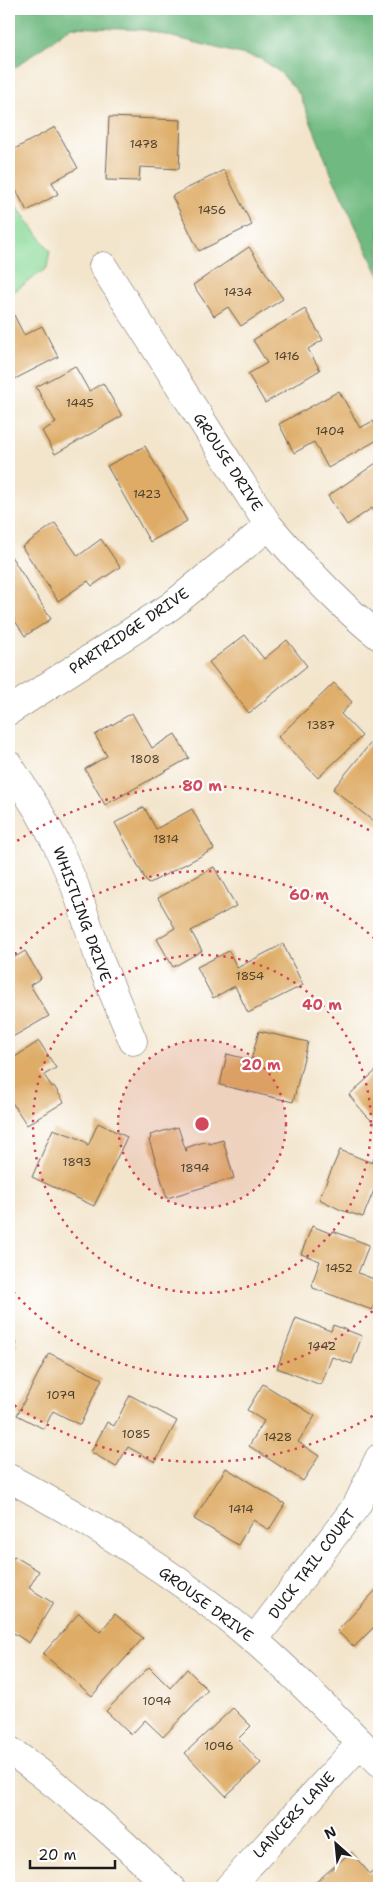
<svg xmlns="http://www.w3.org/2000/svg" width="388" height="1897" font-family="'Shantell Sans',sans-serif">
	<rect width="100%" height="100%" fill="#fff"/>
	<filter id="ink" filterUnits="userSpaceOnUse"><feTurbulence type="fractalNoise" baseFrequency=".02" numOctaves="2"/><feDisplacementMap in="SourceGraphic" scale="10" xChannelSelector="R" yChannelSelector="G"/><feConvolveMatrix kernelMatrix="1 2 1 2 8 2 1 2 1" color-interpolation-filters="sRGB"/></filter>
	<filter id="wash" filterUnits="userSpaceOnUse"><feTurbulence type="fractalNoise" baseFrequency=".0096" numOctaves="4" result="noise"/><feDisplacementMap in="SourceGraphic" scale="20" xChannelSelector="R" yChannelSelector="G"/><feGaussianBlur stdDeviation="1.12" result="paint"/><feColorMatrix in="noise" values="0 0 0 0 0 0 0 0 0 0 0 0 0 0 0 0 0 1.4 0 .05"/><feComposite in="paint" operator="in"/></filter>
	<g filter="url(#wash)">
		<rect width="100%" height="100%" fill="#f3e5cc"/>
		<path fill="#8ad998" stroke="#537a5a" d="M9,196L50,251L47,268L9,295Z"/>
		<path fill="#6fb980" stroke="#466a4e" d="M9,9H379V276L333,178L300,95L281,73L261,59L145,30L71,27L9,72Z"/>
		<g id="blocks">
			<path fill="#deac66" d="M109,117L181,120L179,169L140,167L139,181L106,180Z
				M55,127L78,168L52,182L58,194L27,211L9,177V152Z
				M224,170L252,225L199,251L172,196Z
				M249,247L283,299L241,326L228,307L214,316L193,285Z
				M9,305L24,335L42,326L58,357L9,382Z
				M305,309L323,340L308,349L320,370L265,403L248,374L267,363L253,340Z
				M75,366L89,391L103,383L122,416L55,454L42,431L56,423L36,387Z
				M339,391L360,428L373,421L379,433V439L328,468L314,442L294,453L279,424Z
				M145,446L187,521L150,542L107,466Z
				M379,461V519L372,508L347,525L328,496Z
				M55,523L78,556L101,539L120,567L92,586L88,581L58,601L22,547Z
				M9,553L51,619L25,636L13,618L9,621Z
				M245,635L264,659L287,640L307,666L249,713L209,662Z
				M334,683L352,702L341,714L362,736L318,778L278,737Z
				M132,713L152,748L175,734L189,758L105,805L85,769L107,756L95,735Z
				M374,739L379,743V826L333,789Z
				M144,807L156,829L192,809L214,849L148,884L115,823Z
				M214,867L236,906L191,931L202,951L173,967L157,939L175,928L158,898Z
				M283,944L303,985L248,1013L235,986L213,998L197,967L229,951L237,968Z
				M25,951L41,978L30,985L49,1016L9,1039V961Z
				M259,1031L308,1042L293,1102L220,1085L227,1054L251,1060Z
				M39,1041L56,1068L44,1075L52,1087L54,1086L64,1102L27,1125L9,1098V1061Z
				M379,1068V1128L365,1114L349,1095Z
				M98,1123L127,1137L94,1206L32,1177L53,1129L78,1138L87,1143L86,1145L88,1146Z
				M178,1127L186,1151H187L186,1148L197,1144L208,1141L209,1144L223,1140L234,1178L167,1198L149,1140L151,1138L150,1135Z
				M340,1150L372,1163L375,1157L379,1159V1192L374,1190L363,1217L341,1210L319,1199Z
				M312,1226L332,1234L333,1231L369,1245L358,1273L379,1281V1291L372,1310L313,1288L312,1283L320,1261L301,1254Z
				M296,1318L331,1331L333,1325L362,1336L352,1364L332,1357L321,1385L277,1368Z
				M9,1339L17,1343L9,1363Z
				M49,1353L102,1379L80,1425L53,1411L44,1429L17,1415Z
				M263,1384L315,1416L298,1442L319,1456L303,1481L249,1446L264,1421L247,1410Z
				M130,1395L177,1421L155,1462L128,1447L116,1467L91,1452L107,1422L114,1426Z
				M226,1468L285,1504L269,1530L253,1520L238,1545L194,1519Z
				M14,1556L39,1571L29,1588L53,1603L29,1643L9,1630V1565Z
				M379,1587V1633L374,1627L354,1647L337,1631Z
				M79,1613L100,1632L115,1614L143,1638L92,1696L43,1654Z
				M149,1667L170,1688L187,1669L208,1690L163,1737L145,1720L131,1735L106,1711Z
				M233,1708L251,1726L238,1739L261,1763L226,1796L185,1753Z
				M351,1852L370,1874L379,1866V1888H309Z"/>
		</g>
	</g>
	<g filter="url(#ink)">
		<use href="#blocks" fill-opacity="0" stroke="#67625a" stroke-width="1"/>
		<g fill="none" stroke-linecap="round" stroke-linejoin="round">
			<defs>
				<path id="minor" d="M103,266L269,526C303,566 338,604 379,636
					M9,711L171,606L269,526
					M9,765L39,812L56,843L75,886L100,961L133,1041
					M9,1478C95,1524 180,1576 254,1640C298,1678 339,1720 379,1762
					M254,1640L345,1521L357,1505L379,1458
					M228,1888L361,1743"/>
				<path id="tertiary" d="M9,1750C68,1791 119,1839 171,1888"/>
			</defs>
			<use href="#minor" stroke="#67625a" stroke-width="29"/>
			<use href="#tertiary" stroke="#67625a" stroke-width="29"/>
			<use href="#minor" stroke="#fff" stroke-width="28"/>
			<use href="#tertiary" stroke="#fff" stroke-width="28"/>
		</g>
	</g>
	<circle cx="202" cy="1124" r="84" fill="#d1495b" fill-opacity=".12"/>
	<g fill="none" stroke="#d1495b" stroke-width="2.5" stroke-dasharray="2.5 5">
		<circle cx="202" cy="1124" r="84"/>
		<circle cx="202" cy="1124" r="169"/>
		<path d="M378 1306A253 253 0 0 1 10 1288M10 960A253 253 0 0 1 378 942"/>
		<path d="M379 1412A338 338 0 0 1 11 1403M11 845A338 338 0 0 1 379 836"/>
	</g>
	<g text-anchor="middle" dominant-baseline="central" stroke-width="4.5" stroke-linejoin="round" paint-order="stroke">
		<g font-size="12" fill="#4c402e">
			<text x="144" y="144">1478</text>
			<text x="212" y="210">1456</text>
			<text x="238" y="292">1434</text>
			<text x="287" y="356">1416</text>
			<text x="80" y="403">1445</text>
			<text x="330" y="431">1404</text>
			<text x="147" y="494">1423</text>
			<text x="321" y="725">1387</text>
			<text x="145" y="759">1808</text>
			<text x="166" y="839">1814</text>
			<text x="250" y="976">1854</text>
			<text x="77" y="1162">1893</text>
			<text x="195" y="1168">1894</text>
			<text x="339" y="1268">1452</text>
			<text x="322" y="1346">1442</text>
			<text x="61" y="1395">1079</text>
			<text x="136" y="1434">1085</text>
			<text x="278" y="1437">1428</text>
			<text x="241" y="1509">1414</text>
			<text x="157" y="1701">1094</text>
			<text x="219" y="1746">1096</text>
		</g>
		<g font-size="15" fill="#1c1c1c" stroke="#fff">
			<text transform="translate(228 462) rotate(57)">GROUSE DRIVE</text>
			<text transform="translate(129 631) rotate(-34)">PARTRIDGE DRIVE</text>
			<text transform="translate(82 914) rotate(70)">WHISTLING DRIVE</text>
			<text transform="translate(312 1564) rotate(-53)">DUCK TAIL COURT</text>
			<text transform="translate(206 1604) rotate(37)">GROUSE DRIVE</text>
			<text transform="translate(294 1815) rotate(-47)">LANCERS LANE</text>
		</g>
	</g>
	<circle cx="202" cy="1124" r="8" fill="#d1495b" stroke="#fff" stroke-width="2.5"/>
	<g font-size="15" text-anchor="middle" font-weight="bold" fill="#d1495b" stroke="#fff" stroke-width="4.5" stroke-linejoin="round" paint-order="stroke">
		<text x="202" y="791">80 m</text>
		<text x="309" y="900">60 m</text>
		<text x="322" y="1010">40 m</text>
		<text x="261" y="1070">20 m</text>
	</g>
	<rect width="388" height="1897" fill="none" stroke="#fff" stroke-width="30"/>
	<g transform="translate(336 1844) rotate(333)" stroke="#ffffff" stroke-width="4" paint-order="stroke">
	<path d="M0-4L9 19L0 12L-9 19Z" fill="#1c1c1c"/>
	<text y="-8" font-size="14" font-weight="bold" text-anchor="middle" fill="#1c1c1c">N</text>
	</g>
	<path d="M30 1860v8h85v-8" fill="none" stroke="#1c1c1c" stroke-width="2.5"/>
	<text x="38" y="1860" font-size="15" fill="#1c1c1c" stroke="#ffffff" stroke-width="4" paint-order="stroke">20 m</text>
</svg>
